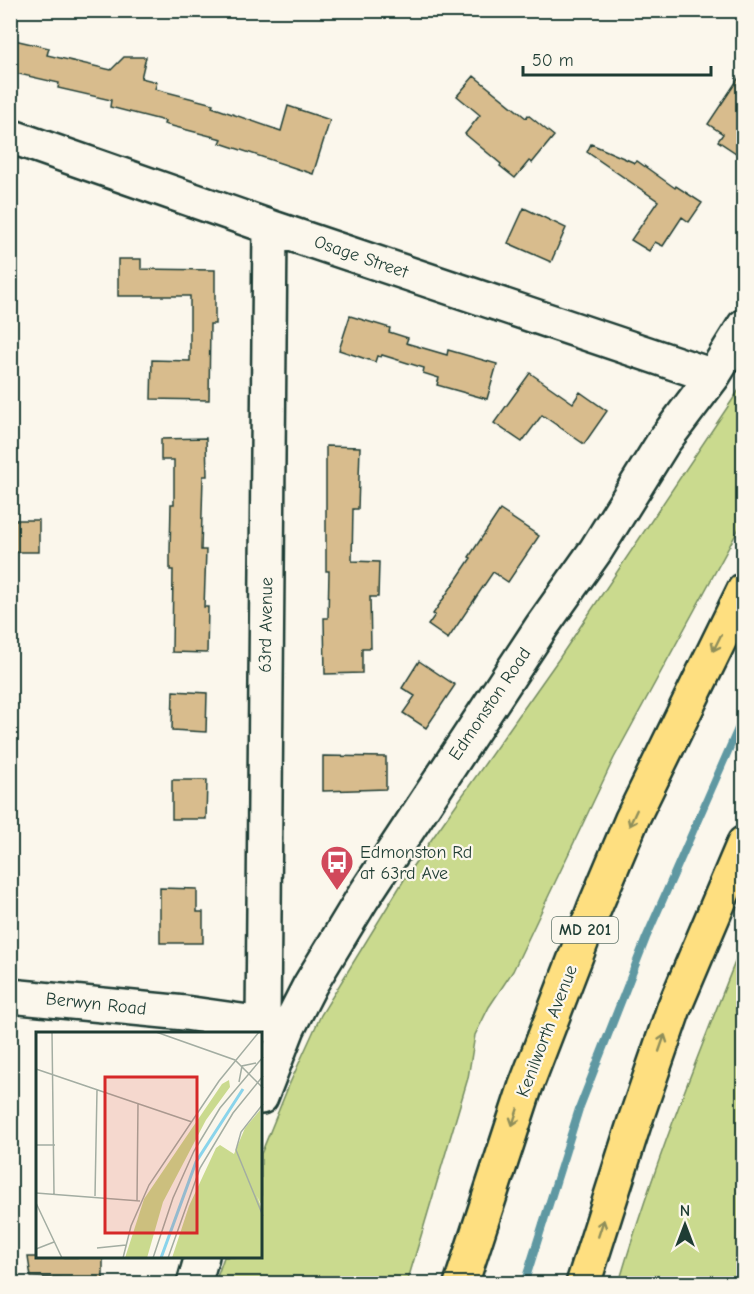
<svg xmlns="http://www.w3.org/2000/svg" width="754" height="1294" font-family="'Comic Neue',sans-serif">
	<rect width="100%" height="100%" fill="#fbf7ec"/>
	<filter id="ink" filterUnits="userSpaceOnUse"><feTurbulence type="fractalNoise" baseFrequency=".0167" numOctaves="2"/><feDisplacementMap in="SourceGraphic" scale="12" xChannelSelector="R" yChannelSelector="G"/><feConvolveMatrix kernelMatrix="1 2 1 2 8 2 1 2 1" color-interpolation-filters="sRGB"/></filter>
	<g filter="url(#ink)">
		<path fill="#cada8e" stroke="#748c61" stroke-width="1.5" d="M743,384V521L614,758L513,971L489,1007L475,1035L468,1078L407,1283H215L224,1257L261,1256V1154L289,1085L321,1015L410,870L558,660Z
			M743,942V1283H619C653,1167 698,1055 743,942Z"/>
		<g fill="none" stroke-linecap="round" stroke-linejoin="round">
			<path stroke="#5f98a2" stroke-width="8" d="M524,1284L579,1109L646,938L744,715"/>
		</g>
		<path fill="#d8bc8d" stroke="#1f3d34" stroke-width="1.5" d="M10,39L49,48L47,55L111,70L124,57H146L141,78L157,82L155,89L213,104L212,107L281,131L288,106L330,120L313,174L220,143L222,139L164,124L165,121L110,107L111,100L58,88L59,83L10,72Z
			M744,70V148L741,146L736,153L718,141L723,134L708,124Z
			M474,76L526,118L528,115L554,136L532,163L529,161L515,178L500,166L501,164L465,134L480,115L457,96Z
			M591,144L635,163L637,161L675,188L676,186L702,203L689,222L682,217L663,246L655,242L649,251L631,240L658,201L587,152Z
			M524,208L566,228L551,262L508,243Z
			M118,259H141V269L215,270V324H210L209,400L151,399L152,360L190,361V296H118Z
			M350,316L390,328L389,332L408,338L406,343L447,355L448,350L497,364L487,399L437,385L439,378L423,373L424,368L382,355L381,357L377,356L375,362L339,350Z
			M530,373L573,403L580,392L607,411L584,444L542,415L522,442L494,423Z
			M206,438L207,476H203L201,550H206L204,607H208L207,653L172,652L173,570H170V552L171,504H174V460H161V439Z
			M326,446L360,447L358,509H353L352,561L379,562L378,597H370L371,648H362V673L325,674L324,618H328L329,571H326Z
			M500,510L539,536L508,582L493,572L448,639L428,625L435,615L433,614L471,558L469,557Z
			M10,520H39V552H10Z
			M419,661L455,685L426,728L403,713L415,696L402,688Z
			M173,691L207,693L206,732L172,730Z
			M323,756L386,757V789L323,791Z
			M172,780H207L206,819H172Z
			M160,888L197,889V912H203V943H160Z
			M28,1257H103V1284H60V1278L31,1277Z"/>
		<g fill="none" stroke-linecap="round" stroke-linejoin="round">
			<defs>
				<path id="minor" d="M10,136L270,227L713,376
					M10,996L185,1013L283,1027
					M263,1024L270,227
					M261,1097L288,1028L310,985L362,899L542,626L596,550L664,441L713,376L744,326
					M194,1284L202,1256"/>
				<path id="major" d="M461,1284L525,1088L594,909L632,819L744,590
					M583,1284L634,1124L674,1008L744,843"/>
			</defs>
			<use href="#minor" stroke="#1f3d34" stroke-width="38"/>
			<use href="#major" stroke="#1f3d34" stroke-width="38"/>
			<use href="#minor" stroke="#fbf7ec" stroke-width="33"/>
			<use href="#major" stroke="#fedf80" stroke-width="33"/>
		</g>
		<defs><path id="oneway-shaft" d="M-6 0H5M1.5-3L5.5 0L1.5 3" fill="none" stroke-width="1.6" stroke-linecap="round" stroke-linejoin="round" transform="scale(1.5)"/></defs>
		<g stroke="#8e8e5a">
			<use href="#oneway-shaft" transform="translate(717 643) rotate(116)"/>
			<use href="#oneway-shaft" transform="translate(633 818) rotate(115)"/>
			<use href="#oneway-shaft" transform="translate(662 1043) rotate(-71)"/>
			<use href="#oneway-shaft" transform="translate(515 1117) rotate(108)"/>
			<use href="#oneway-shaft" transform="translate(601 1228) rotate(-72)"/>
		</g>
	</g>
	<defs>
		<symbol id="bus-pin" viewBox="-11 -11 22 30"><path d="M0 17L-7.5 6A9.5 9.5 0 1 1 7.5 6Z" fill="#d1495b" stroke="#fbf7ec"/><path d="M-5-6H5V4H4V6H2V4H-2V6H-4V4H-5ZM-3.5-4V0h7V-4ZM-3.5 1.2v1.5H-2V1.2ZM2 1.2v1.5H3.5V1.2Z" fill="#fff"/></symbol>
	</defs>
	<g fill-rule="evenodd">
		<use href="#bus-pin" x="318" y="843" width="38" height="52"/>
	</g>
	<g text-anchor="middle" dominant-baseline="central" stroke-width="4.5" stroke-linejoin="round" paint-order="stroke">
		<rect fill="#fbf7ec" stroke="#61756b" stroke-width="1.5" x="552" y="917" width="66" height="26" rx="4.5"/>
		<g font-size="16" font-weight="bold" fill="#1f3d34">
			<text x="585" y="930">MD 201</text>
		</g>
		<g font-size="18" fill="#1f3d34" stroke="#fbf7ec">
			<text transform="translate(361 257) rotate(19)">Osage Street</text>
			<text transform="translate(266 625) rotate(-89)">63rd Avenue</text>
			<text transform="translate(490 704) rotate(-56)">Edmonston Road</text>
			<text transform="translate(96 1004) rotate(6)">Berwyn Road</text>
			<text transform="translate(547 1031) rotate(-69)">Kenilworth Avenue</text>
		</g>
		<g font-size="18" fill="#1f3d34" stroke="#fbf7ec" text-anchor="start">
			<text x="360" y="852">Edmonston Rd<tspan x="360" dy="21">at 63rd Ave</tspan></text>
		</g>
	</g>
	<g transform="translate(36 1032)">
		<rect width="226" height="226" fill="#fbf7ec"/>
		<path d="M193,48L194,55L170,88L127,170L111,226H89L108,167L186,52ZM224,78L226,174L221,164L226,177V226H136L153,174L180,116L184,113L198,122L209,96Z" fill="#cada8e"/>
		<path fill="none" stroke="#8ad4eb" stroke-width="3" d="M125,226L160,130L207,57"/>
		<path fill="none" stroke="#a3ada2" stroke-width="1.5" d="M16,0L18,162M120,0L199,28L227,56M0,37L156,90M203,50L206,34L220,31M227,72L205,100L200,118L227,184M0,113H19M0,161L104,169M59,164L61,58M101,169L102,72M0,171L26,226M61,216L90,213M0,217L18,210M87,226L95,194L113,153L183,49L223,0M117,226L137,166L158,119L184,76L227,25M132,226L164,136L197,81L227,44"/>
		<path fill="#d62828" fill-opacity="0.15" stroke="#d62828" stroke-width="3" d="M69,45H161V201H69Z"/>
		<rect width="226" height="226" fill="none" stroke="#1f3d34" stroke-width="3"/>
	</g>
	<rect width="754" height="1294" fill="none" stroke="#fbf7ec" stroke-width="36"/>
	<rect x="18" y="18" width="718" height="1258" fill="none" stroke="#1f3d34" stroke-width="2" filter="url(#ink)"/>
	<g transform="translate(685 1225)" stroke="#fbf7ec" stroke-width="4.5" paint-order="stroke">
	<path d="M0-4.5L10 22L0 15L-10 22Z" fill="#1f3d34"/>
	<text y="-9" font-size="16" font-weight="bold" text-anchor="middle" fill="#1f3d34">N</text>
	</g>
	<path d="M523 66v9h188v-9" fill="none" stroke="#1f3d34" stroke-width="3"/>
	<text x="532" y="66" font-size="18" fill="#1f3d34" stroke="#fbf7ec" stroke-width="4.5" paint-order="stroke">50 m</text>
</svg>
